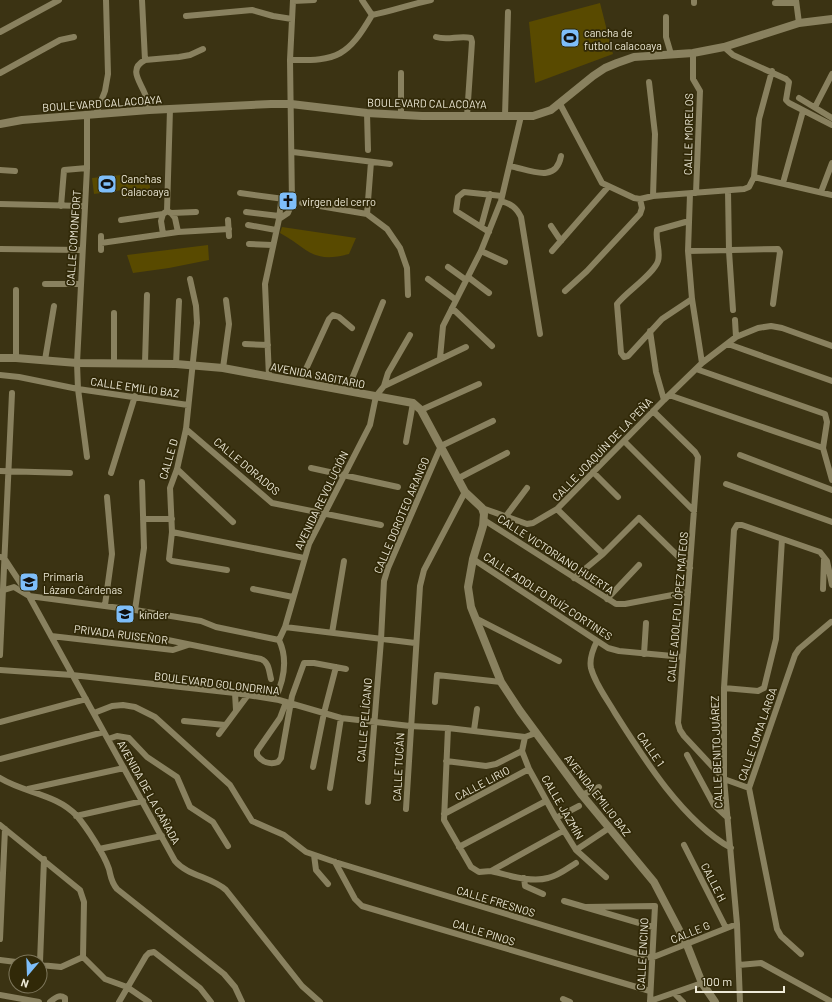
<svg xmlns="http://www.w3.org/2000/svg" width="832" height="1002" font-family="Barlow,sans-serif">
	<rect width="100%" height="100%" fill="#3b3313"/>
	<path fill="#594a00" d="M600,3L613,54L535,83L529,22Z
		M121,175L122,183L149,179L151,195L123,198L122,190L94,194L92,178Z
		M282,227L356,238L349,254C312,264 309,249 280,233Z
		M208,245L209,260L169,268L133,273L127,255Z"/>
	<g fill="none" stroke-linecap="round" stroke-linejoin="round">
		<path stroke="#89815f" stroke-width="6" d="M142,0L145,60
			M362,0L372,15
			M694,0V3
			M796,0L799,23
			M293,1L314,0
			M775,3H796
			M186,16L252,10L273,16L292,19
			M666,17V37L671,54
			M0,32L59,0
			M436,37C448,41 459,35 471,38L472,42L467,116
			M724,47L733,55L786,79L789,82L786,100L789,103L832,125
			M693,53V79L700,91L696,193
			M290,60C338,61 348,56 372,15C393,11 411,4 431,0
			M0,73L60,40L74,37
			M649,82L655,134L653,196
			M799,98L832,118
			M560,104L602,183L634,198L640,199L653,196L744,189L749,187L754,177L759,119L772,71
			M815,107L832,74
			M149,110C148,104 147,99 145,94C140,81 128,69 145,60L179,57L190,55L203,49
			M367,113L368,150
			M96,114L105,91L108,74L106,0
			M401,115V73
			M505,116L508,12
			M293,152L390,164
			M510,166C530,170 556,184 561,156
			M0,170L15,171
			M754,177L832,195
			M783,183L803,111
			M728,191L729,251L733,310
			M821,192L832,163
			M240,193L284,199
			M690,194L688,251L692,299L702,363
			M501,201C511,204 516,207 521,217L540,334
			M302,203L367,214L387,229L400,248L407,268L408,295
			M0,204L84,206
			M61,206L64,170L87,168
			M167,211L170,109
			M246,212L279,216
			M171,213L175,218L178,232
			M163,214L161,221L163,234
			M367,214L371,162
			M279,219L288,213L292,203L290,60L293,0
			M121,220L163,214L167,211L171,213L196,212
			M228,220L229,236
			M689,221L657,230C655,241 661,251 658,261C654,274 626,292 617,304L621,353L624,357L628,356L662,319L692,299
			M248,225L276,230
			M551,226L561,241
			M481,227L490,194
			M489,232L456,211L458,197L464,192L502,196
			M101,236V250
			M101,243L178,232L229,229
			M249,244L272,245
			M0,249L81,250
			M481,251L505,262
			M552,251L608,187
			M688,251L778,249L780,252L773,304
			M448,267L466,280
			M468,277L489,293
			M190,279L196,306L197,323L186,429L177,469L170,488L172,532L169,559L172,561L227,570
			M428,279L456,300
			M45,284H80
			M565,291L587,271L640,214L642,208L640,199
			M452,308L492,346
			M735,320L736,337
			M650,331L656,372L664,400
			M245,344L268,345
			M728,344L832,381
			M16,358V290
			M440,358L443,326L481,251L501,201L521,116
			M45,360L54,306
			M114,363V313
			M145,363L147,295
			M176,364L179,301
			M223,368L229,324L226,300
			M696,369L825,414L827,422L823,448L832,480
			M0,375L19,377L78,389L188,405
			M269,377L265,284L279,219L281,202L291,195
			M300,382L329,319L333,315L339,317L352,328
			M384,386L466,347
			M347,391L383,302
			M669,395L823,448
			M421,410L479,384
			M653,411L695,452L698,457L678,723L680,730L684,736L724,779L749,788
			M186,429L272,503L381,525
			M624,441L694,511
			M406,442L413,403
			M740,455L832,490
			M87,457L78,389L77,363L87,168V115
			M311,468L398,487
			M177,469L233,522
			M0,471L70,473
			M593,472L618,497
			M111,473L135,396
			M457,479L507,453
			M726,484L832,522
			M482,508L527,524L533,523L557,509L664,400L702,363L736,337L758,328L771,326L782,328L832,346
			M557,509L603,554
			M506,516L527,488
			M143,519H172
			M484,520L616,604H625L688,592
			M172,532L304,558
			M0,557L4,558L29,596L175,861C188,876 212,877 226,890L302,986L320,1002
			M473,559L608,648L619,651L683,657
			M574,578L603,554L639,518L690,568
			M253,589L293,597
			M823,589L824,559
			M4,590L14,587L29,596L135,610L201,621L216,627L279,640
			M607,599L639,565
			M105,605L112,554L107,497
			M135,610L144,548L142,482
			M475,618L559,661
			M285,627L415,643
			M332,633L344,561
			M51,636L173,650L188,645
			M158,638L261,659C269,662 269,671 271,679
			M597,641C593,649 589,659 591,668C595,684 607,699 615,713C644,759 683,821 731,848
			M644,654L646,623
			M0,655L12,393
			M0,670L72,675L235,693L279,700L341,718L410,726L448,728L525,737L536,733
			M724,688L758,691L764,688L776,639L782,539
			M235,693L236,710
			M275,699C284,680 288,659 279,640L285,627L309,544L370,425L376,396L384,386L388,373L410,335
			M286,702L280,718L257,751V755C262,762 270,765 278,762L281,758L292,696L304,663H314L346,669
			M435,702L437,675L501,682
			M94,713L112,706L123,705L135,707L155,717L230,785L252,821L284,835L306,852L335,862L651,958L737,924
			M184,721L225,725
			M0,722L86,699
			M448,728L444,820L471,867L479,872L491,871L563,831
			M474,730L477,709
			M219,734L248,695
			M525,737L522,751L529,769L556,818L576,850L606,877
			M108,739L117,736L129,738L147,757L177,777L190,807L213,822L228,846
			M687,755L714,805L728,818
			M0,759L104,732
			M446,761L486,766L496,764L522,751
			M313,767L324,713L336,667
			M0,778C24,793 57,794 77,816C87,828 104,854 109,869C111,877 111,882 117,889L224,974L235,987L242,1002
			M330,788L341,718
			M28,789L124,768
			M582,795L599,787
			M368,802L381,640L384,581L388,568L441,446L493,421
			M406,809L420,586L424,570L465,492
			M444,814L529,769
			M76,816L143,801
			M556,818L579,806
			M0,825L80,890L84,902L83,957
			M684,845L726,928
			M459,847L546,801
			M99,849L162,836
			M576,850L609,828
			M314,855L316,870L328,884
			M335,862L355,899L362,906L650,991
			M491,871C508,875 531,883 548,878C558,876 568,868 576,863
			M524,878L525,886L543,894
			M564,901L653,927
			M585,907L655,906L650,1002
			M0,939L5,829
			M801,954L781,936L777,929L749,788L795,655L799,649L831,622
			M83,957L105,979L127,987L149,1002
			M0,960L16,962
			M40,962L44,859
			M40,965L61,967L83,957
			M739,965L761,963L832,1002
			M674,993L683,1002
			M0,995L39,1002
			M563,999L570,1002
			M650,1001L702,983
			M50,1002C55,998 59,994 65,998V1002
			M119,1002L146,956L149,953L154,952L200,988L211,1002
			M740,1002L737,924L724,779V688L734,530L737,525H742L820,552L827,561L832,585"/>
		<path stroke="#89815f" stroke-width="8" d="M0,124L22,120L149,110L271,104H291L367,113L422,116H533L551,110L593,76L605,68L617,63L634,57L693,53L724,47L799,23L832,19
			M0,358H16L77,363L176,364L223,368L413,403L421,410L465,492L482,508L484,514L483,526L473,559L468,587L471,607L501,682L520,711L582,795L654,882L687,945L702,983L715,1002"/>
	</g>
	<defs>
		<symbol id="stadium-square" viewBox="-11 -11 22 22"><rect x="-9" y="-9" width="18" height="18" rx="4" fill="#7ebef9" stroke="#312908"/><path d="M0-5a6.5 5 0 1 0 0 10a6.5 5 0 1 0 0-10ZM-3.5-1.8h7v3.6h-7Z" fill="#111"/></symbol>
		<symbol id="church-square" viewBox="-11 -11 22 22"><rect x="-9" y="-9" width="18" height="18" rx="4" fill="#7ebef9" stroke="#312908"/><path d="M-1.2-6h2.4v3.5h3.3v2.4h-3.3V6h-2.4V-.1h-3.3v-2.4h3.3Z" fill="#111"/></symbol>
		<symbol id="school-square" viewBox="-11 -11 22 22"><rect x="-9" y="-9" width="18" height="18" rx="4" fill="#7ebef9" stroke="#312908"/><path d="M0-5L7-2L0 1L-7-2ZM-4 1L0 2.5L4 1V4Q0 6-4 4Z" fill="#111"/></symbol>
	</defs>
	<g fill-rule="evenodd">
		<use href="#stadium-square" x="559" y="27" width="22" height="22"/>
		<use href="#stadium-square" x="96" y="173" width="22" height="22"/>
		<use href="#church-square" x="277" y="190" width="22" height="22"/>
		<use href="#school-square" x="18" y="571" width="22" height="22"/>
		<use href="#school-square" x="114" y="603" width="22" height="22"/>
	</g>
	<g text-anchor="middle" dominant-baseline="central" stroke-width="3.5" stroke-linejoin="round" paint-order="stroke">
		<g font-size="11" fill="#eeead8" stroke="#312908" text-anchor="start">
			<text x="584" y="32">cancha de<tspan x="584" dy="13">futbol calacoaya</tspan></text>
			<text x="121" y="178">Canchas<tspan x="121" dy="13">Calacoaya</tspan></text>
			<text x="302" y="201">virgen del cerro</text>
			<text x="43" y="576">Primaria<tspan x="43" dy="13">Lázaro Cárdenas</tspan></text>
			<text x="139" y="614">kínder</text>
		</g>
		<g font-size="11" fill="#eeead8" stroke="#312908">
			<text transform="translate(102 103) rotate(-4)">BOULEVARD CALACOAYA</text>
			<text transform="translate(427 103) rotate(1)">BOULEVARD CALACOAYA</text>
			<text transform="translate(688 134) rotate(-89)">CALLE MORELOS</text>
			<text transform="translate(73 238) rotate(-86)">CALLE COMONFORT</text>
			<text transform="translate(318 375) rotate(11)">AVENIDA SAGITARIO</text>
			<text transform="translate(135 387) rotate(8)">CALLE EMILIO BAZ</text>
			<text transform="translate(602 449) rotate(-46)">CALLE JOAQUÍN DE LA PEÑA</text>
			<text transform="translate(168 459) rotate(-74)">CALLE D</text>
			<text transform="translate(247 466) rotate(40)">CALLE DORADOS</text>
			<text transform="translate(321 500) rotate(-64)">AVENIDA REVOLUCIÓN</text>
			<text transform="translate(401 515) rotate(-67)">CALLE DOROTEO ARANGO</text>
			<text transform="translate(556 554) rotate(33)">CALLE VICTORIANO HUERTA</text>
			<text transform="translate(548 596) rotate(33)">CALLE ADOLFO RUÍZ CORTINES</text>
			<text transform="translate(677 607) rotate(-85)">CALLE ADOLFO LÓPEZ MATEOS</text>
			<text transform="translate(121 634) rotate(7)">PRIVADA RUISEÑOR</text>
			<text transform="translate(217 683) rotate(7)">BOULEVARD GOLONDRINA</text>
			<text transform="translate(364 720) rotate(-85)">CALLE PELÍCANO</text>
			<text transform="translate(757 734) rotate(-71)">CALLE LOMA LARGA</text>
			<text transform="translate(651 749) rotate(55)">CALLE 1</text>
			<text transform="translate(716 752) rotate(-92)">CALLE BENITO JUÁREZ</text>
			<text transform="translate(398 767) rotate(-87)">CALLE TUCÁN</text>
			<text transform="translate(482 783) rotate(-28)">CALLE LIRIO</text>
			<text transform="translate(149 792) rotate(61)">AVENIDA DE LA CAÑADA</text>
			<text transform="translate(598 795) rotate(52)">AVENIDA EMILIO BAZ</text>
			<text transform="translate(563 807) rotate(60)">CALLE JAZMÍN</text>
			<text transform="translate(714 882) rotate(63)">CALLE H</text>
			<text transform="translate(496 901) rotate(17)">CALLE FRESNOS</text>
			<text transform="translate(484 932) rotate(17)">CALLE PINOS</text>
			<text transform="translate(690 932) rotate(-22)">CALLE G</text>
			<text transform="translate(642 954) rotate(-87)">CALLE ENCINO</text>
		</g>
	</g>
	<g transform="translate(28 974) rotate(199)"><circle r="19" fill="#312908" stroke="#7d765b"/>
	<path d="M0-3L7 15L0 10L-7 15Z" fill="#7ebef9"/>
	<text y="-6" font-size="11" font-weight="bold" text-anchor="middle" fill="#eeead8">N</text>
	</g>
	<path d="M696 986v6h88v-6" fill="none" stroke="#eeead8" stroke-width="2"/>
	<text x="702" y="986" font-size="12" fill="#eeead8" stroke="#312908" stroke-width="3" paint-order="stroke">100 m</text>
</svg>
